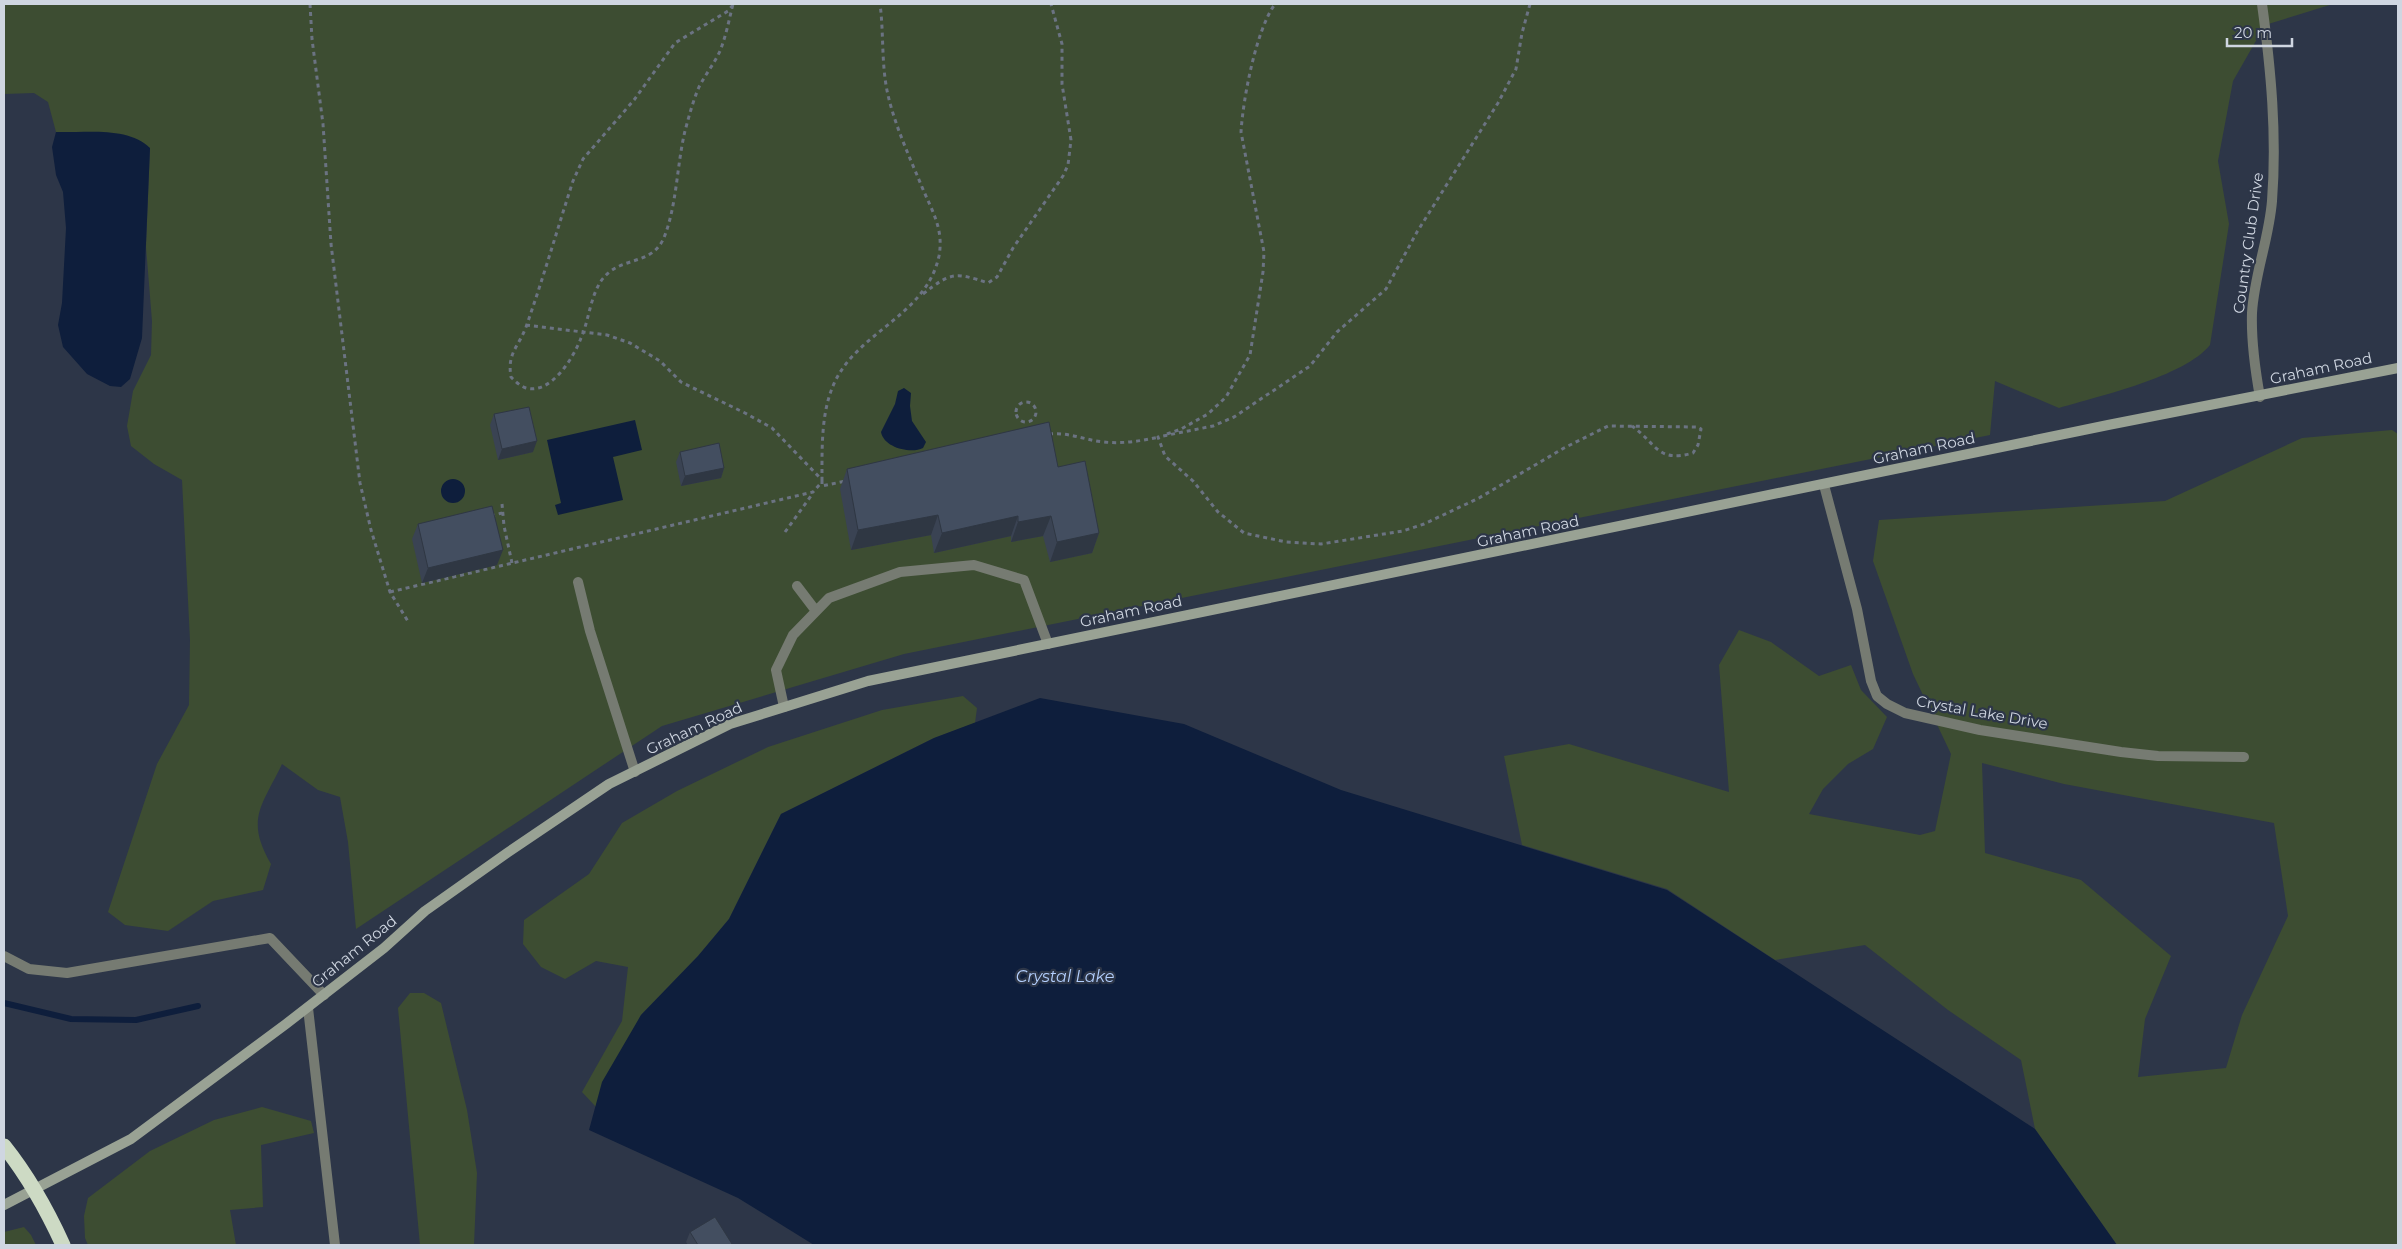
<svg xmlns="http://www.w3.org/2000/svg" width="2402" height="1249" font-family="Montserrat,sans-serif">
	<rect width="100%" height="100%" fill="#2d3648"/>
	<path fill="#3d4d32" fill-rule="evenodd" d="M4,4H2333L2265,25L2233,81L2218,161L2229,224L2210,345C2184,377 2099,396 2059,408L1995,381L1990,435L904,654L662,726L356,929L348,842L340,797L318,790L282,764C262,806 245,819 271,864L263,890L213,901L168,931L125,925L108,912L157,764L189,705L190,640L182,480L154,464L131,446L127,426L133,391L151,355L152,321L146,247L150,148L112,134L56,132L48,102L34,93L4,94Z
		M2392,430L2398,434V1245H2117L2035,1129L2021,1060L1948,1010L1865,945L1775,960L1667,889L1522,845L1504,756L1569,744L1729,792L1719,665L1739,630L1771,642L1819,676L1851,665L1861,690L1887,717L1873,749L1848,764L1823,789L1809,814L1920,835L1935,831L1951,754L1913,674L1873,561L1879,520L2165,501L2302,438ZM1982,763L2064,784L2274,823L2288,916L2242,1015L2226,1068L2138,1077L2145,1019L2171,956L2081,880L1985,853Z
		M963,696L977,708L975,723L934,738L781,814L729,919L698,956L641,1015L596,1107L582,1092L622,1021L628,967L596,961L565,979L541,967L523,944L524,920L589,874L622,823L677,791L768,747L882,710Z
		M410,993H424L441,1003L467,1110L477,1173L474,1245H420L398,1008Z
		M262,1107L311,1121L314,1133L261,1145L263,1207L230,1210L236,1245H88L85,1238L84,1216L88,1198L150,1151L214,1120Z
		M24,1227L31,1235L36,1245H4V1232Z"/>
	<path fill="#0e1e3c" d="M56,132C85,133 128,126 150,148L142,338L130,379L121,387L110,386L87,374L63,347L58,325L62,303L66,228L63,192L56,175L52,147Z
		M904,388L911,393L910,406L912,421L926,442L923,448C911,454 884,448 881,432L895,404L898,391Z
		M635,420L642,450L613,457L623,500L558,515L555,505L561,503L547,440Z
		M441 491a12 12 0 1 1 24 0a12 12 0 1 1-24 0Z
		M1040,698L1184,724L1341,790L1667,890L2035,1129L2117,1245H814L738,1198L589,1130L602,1082L641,1015L698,956L729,919L781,814L934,738Z"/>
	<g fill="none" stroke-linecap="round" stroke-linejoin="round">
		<path stroke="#0e1e3c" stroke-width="6" d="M4,1003L71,1019L136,1020L198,1006"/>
		<path stroke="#6b7382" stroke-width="3" stroke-dasharray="4 4" stroke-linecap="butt" d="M310,4L312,39L323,124L331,244L360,483L371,530L390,592L409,623
			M1530,4L1522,33L1516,69L1498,103L1417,232L1386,289L1337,332L1310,366L1234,417L1213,426L1158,437L1165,456L1193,481L1218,512L1244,533L1286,542L1321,544L1403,531L1424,524L1479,498L1564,448L1608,426L1698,427L1701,429L1698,445L1693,453C1657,463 1657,444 1632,426
			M733,5L728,11L675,43L634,100L583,159L573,181C557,230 543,279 526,327C518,348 507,353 511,377C515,381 520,386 526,388C551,395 574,357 581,338C589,320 590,298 601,281C620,254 653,268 665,235C677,203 677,164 685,131C689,116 693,101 699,87C705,75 714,64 720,51C726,36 729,20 733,4
			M923,294C951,272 955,272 988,283L997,277L1013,248L1063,176L1068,165L1071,140L1062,84V44L1051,4
			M526,325L607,335L630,343L660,361L681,382L745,413L772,428L822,480C822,449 821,414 833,386C855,332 926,317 939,256C944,229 932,211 922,187C910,158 895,126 888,95C881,65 884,34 880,4
			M1016 412a10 10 0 1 1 20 0a10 10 0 1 1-20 0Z
			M1049,434C1069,432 1084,440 1104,442C1122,444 1141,441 1159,437
			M1167,434L1181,429L1208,414L1226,397L1250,355L1263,272L1264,252L1241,132C1243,99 1256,30 1275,4
			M822,480V486L846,481
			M502,504L504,526L512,563
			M491,516L502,513
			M785,532L813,493
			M390,592L813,492L821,483"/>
		<path stroke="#767b72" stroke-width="10" d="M578,582L590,631L635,772
			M797,586L816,611
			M784,707L776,670L793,635L829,598L900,572L974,565L1024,580L1048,644
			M4,956L29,969L67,973L270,938L324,995
			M308,1008L335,1245"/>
		<path stroke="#767b72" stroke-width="10" d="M2260,397C2255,369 2251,342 2252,313C2254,276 2269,239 2272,201C2277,135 2271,70 2262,4
			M1824,485L1857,609L1871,681L1877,696L1887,704L1905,713L1980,730L2121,752L2158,756L2244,757"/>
		<path stroke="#99a294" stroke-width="10" d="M4,1205L131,1139L286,1024L384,948L425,911L507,853L609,784L730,724L868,681L2108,425L2398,368"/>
		<path stroke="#cddac4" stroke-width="15" d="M4,1146C28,1176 47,1210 63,1245"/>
	</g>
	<path fill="#3a4353" d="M494,414L533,452L498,460L490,425Z
		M680,452L724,468L721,478L681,486L676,462Z
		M1058,467L1099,533L1092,553L1050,562L1043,536L1011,542V536L934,553L931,535L851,550L840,489L847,469Z
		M418,524L497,565L422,583L412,539Z
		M690,1232L732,1244L731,1245H688L686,1242Z"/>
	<path fill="#2f3743" d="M537,441L533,452L498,460L502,449Z
		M724,468L721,478L681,486L685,476Z
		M938,515L931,535L851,550L858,530Z
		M1018,516L1011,536L934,553L942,533Z
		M1051,516L1043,536L1011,542L1018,522Z
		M1099,533L1092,553L1050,562L1057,542Z
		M503,550L497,565L422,583L428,568Z"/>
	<path fill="#434e60" stroke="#2f3743" d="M529,407L537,441L502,449L494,414Z
		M1049,422L1058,467L1085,461L1099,533L1057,542L1051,516L1018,522V516L942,533L938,515L858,530L847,469Z
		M719,443L724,468L685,476L680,452Z
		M492,506L503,550L428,568L418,524Z
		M715,1217L732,1244L729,1245H698L690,1232Z"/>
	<g text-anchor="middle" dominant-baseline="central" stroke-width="4.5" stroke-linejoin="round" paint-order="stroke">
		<g font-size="15" fill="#cfd6e1" stroke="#2d3648">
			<text transform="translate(2248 243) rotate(-82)">Country Club Drive</text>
			<text transform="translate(2321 368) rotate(-12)">Graham Road</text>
			<text transform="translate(1924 448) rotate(-12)">Graham Road</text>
			<text transform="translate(1528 531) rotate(-12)">Graham Road</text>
			<text transform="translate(1131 611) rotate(-12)">Graham Road</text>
			<text transform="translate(1982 712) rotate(10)">Crystal Lake Drive</text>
			<text transform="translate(694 728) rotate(-25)">Graham Road</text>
			<text transform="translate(354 951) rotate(-39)">Graham Road</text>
		</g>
		<g font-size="16" font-style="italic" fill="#b3cffe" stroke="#2d3648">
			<text x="1065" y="976">Crystal Lake</text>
		</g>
	</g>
	<rect width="2402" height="1249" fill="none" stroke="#cfd6e1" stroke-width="10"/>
	<path d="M2227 38v8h65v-8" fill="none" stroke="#cfd6e1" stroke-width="2.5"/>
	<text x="2234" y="38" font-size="15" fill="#cfd6e1" stroke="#2d3648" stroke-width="4" paint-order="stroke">20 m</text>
</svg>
